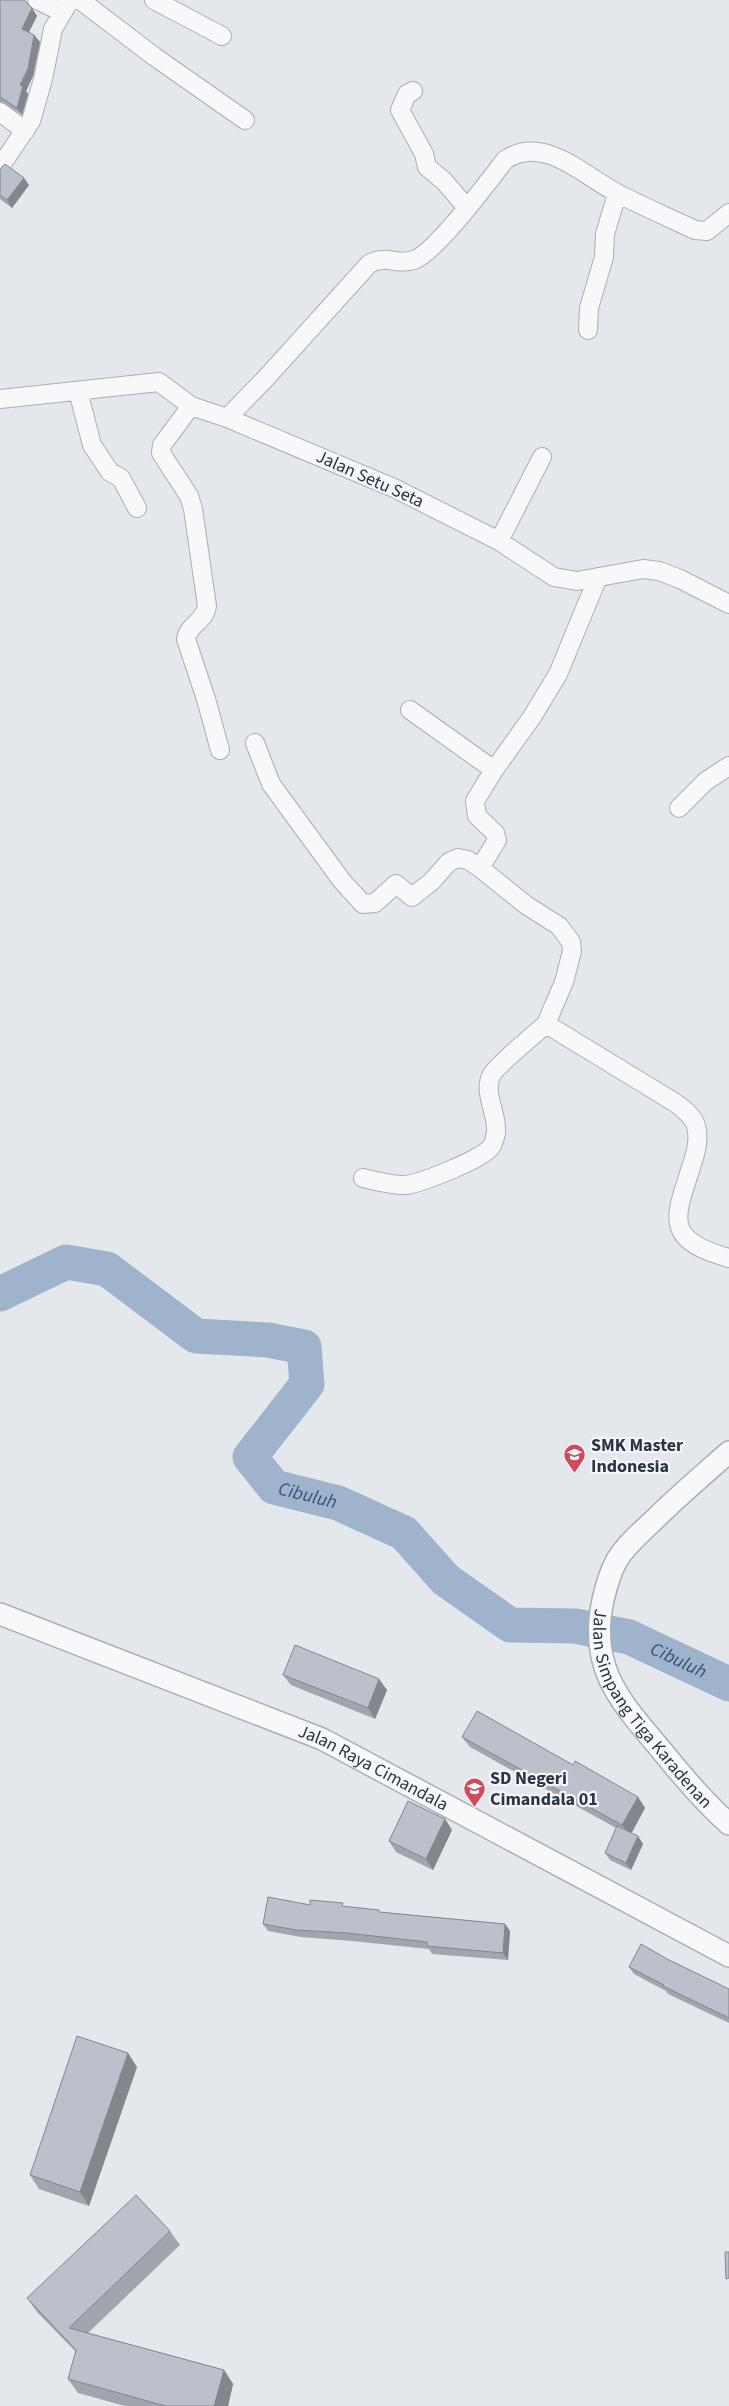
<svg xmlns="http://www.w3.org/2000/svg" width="729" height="2406" font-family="'Source Sans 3',sans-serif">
	<rect width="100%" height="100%" fill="#e4e7ec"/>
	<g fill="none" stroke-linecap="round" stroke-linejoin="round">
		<path stroke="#9fb4cc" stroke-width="35" id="s1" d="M0,1294L66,1262L107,1269L196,1336L268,1340L304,1347L307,1384L250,1457L274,1487L338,1503L404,1533L446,1580L510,1625L575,1626L629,1637L729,1684"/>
		<defs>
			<path id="minor" d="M37,0L62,12
				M80,0L155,57L245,120
				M154,0L222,36
				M413,91L407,94L400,110L424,154L427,167L444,181L467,208
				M0,112L25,131
				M0,167L31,121L43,79L53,29L70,0
				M588,330L589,308L604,257L605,234L617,194
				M78,391L92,445L110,472L121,478L137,508
				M0,399L159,382L191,406L227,418L394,488L499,541L554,577L577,581L643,569L659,571L680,579L729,604
				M191,406L162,445L161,453L189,496L193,509L207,606C205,621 188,625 186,639L206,699L220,750
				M227,418L266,378L369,264C386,254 398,266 414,260C436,252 488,182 505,160C544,133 586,178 619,194C644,207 670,218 695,230L707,231L729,213
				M499,541L542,457
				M598,577L558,674L532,717L494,770L475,801L477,816L495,833L497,840L480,868L526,905L559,926L571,942L572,951L564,982L546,1024L674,1102C682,1108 691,1114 695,1123C700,1136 697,1149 693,1161C676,1216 660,1239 729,1258
				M410,710L494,770
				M255,743L271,784L342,881L363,904L375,903L396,884L412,897L431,882L449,862L458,858L468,860L480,868
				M679,808L706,781L729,766
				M363,1178C376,1181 391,1185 405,1185C419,1184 483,1159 491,1147C494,1144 495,1136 496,1133C498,1114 483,1094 491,1076C494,1068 536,1033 546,1024"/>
			<g id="tertiary">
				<path id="s2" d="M729,1452C703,1475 677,1497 653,1521C640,1533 626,1545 617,1560C610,1572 606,1587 603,1600C588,1669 621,1702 662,1751C683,1777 704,1802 729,1824"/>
				<path id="s3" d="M0,1614L322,1739L729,1956"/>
			</g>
		</defs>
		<use href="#minor" stroke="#a9aeb7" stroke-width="20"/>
		<use href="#tertiary" stroke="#a9aeb7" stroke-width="24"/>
		<use href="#minor" stroke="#f7f8fa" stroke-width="18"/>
		<use href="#tertiary" stroke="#f7f8fa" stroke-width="21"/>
	</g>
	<path fill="#a1a5ae" d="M0,0L28,4L37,16L29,32L34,35L40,42L33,76L26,91L28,94L22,115L2,102H0Z
		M0,169L29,185L12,208L0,199Z
		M283,1675L387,1690L375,1719L291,1685Z
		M462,1737L573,1765L638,1797L645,1808L631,1833L643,1844L631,1870L610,1860L605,1853L616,1828L470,1747Z
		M445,1819L452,1830L433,1870L396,1852L389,1841Z
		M310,1905L345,1907L381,1912L505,1924L510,1931L508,1960L432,1954L429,1949L352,1941L301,1937L268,1931L263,1924Z
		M629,1967L729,1989V2023L668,1994L666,1991L634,1974Z
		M137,2067L89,2206L39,2189L30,2175Z
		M170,2231L180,2245L88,2333L224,2370L233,2384L228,2406H125L78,2393L68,2379L76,2352L37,2312L27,2298Z"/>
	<path fill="#83868d" d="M32,8L37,16L27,36L22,29Z
		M34,35L40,42L33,76L26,91L28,94L22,115L17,108L20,85Z
		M24,178L29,185L12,208L7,200Z
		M379,1679L387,1690L375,1719L368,1708Z
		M638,1797L645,1808L630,1836L622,1825Z
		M445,1819L452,1830L433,1870L426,1859Z
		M638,1836L643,1844L631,1870L626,1863Z
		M505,1924L510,1931L508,1960L503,1953Z
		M128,2053L137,2067L89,2206L80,2192Z
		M224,2370L233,2384L228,2406H214Z"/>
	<path fill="#bbc0ca" stroke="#83868d" d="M0,0H24L32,8L22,29L34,35L28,69L20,85L23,86L17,108L0,97Z
		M5,164L24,178L7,200L0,195V169Z
		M295,1645L379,1679L368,1708L283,1675Z
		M477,1711L573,1765L575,1761L638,1797L622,1825L462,1737Z
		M408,1801L445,1819L426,1859L389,1841Z
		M617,1826L638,1836L626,1863L605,1853Z
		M268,1897L310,1905V1900L343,1903L342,1906L379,1910V1912L505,1924L503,1953L427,1946V1942L347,1933L296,1930L263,1924Z
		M641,1944L667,1959L729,1989V2018L663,1986L664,1985L629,1967Z
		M77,2036L128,2053L80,2192L30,2175Z
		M136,2195L170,2231L69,2328L224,2370L214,2406H166L68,2379L76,2350L27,2298Z
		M725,2252H729V2278L726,2279Z"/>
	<defs>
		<symbol id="school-pin" viewBox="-11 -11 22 30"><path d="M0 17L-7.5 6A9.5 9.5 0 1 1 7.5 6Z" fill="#d1495b" stroke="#f4f6f9"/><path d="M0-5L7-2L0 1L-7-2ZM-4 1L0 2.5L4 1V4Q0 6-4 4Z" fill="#fff"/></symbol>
	</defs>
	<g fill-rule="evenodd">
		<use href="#school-pin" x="562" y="1442" width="25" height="34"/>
		<use href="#school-pin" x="462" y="1776" width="25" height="34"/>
	</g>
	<g text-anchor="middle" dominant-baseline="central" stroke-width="4.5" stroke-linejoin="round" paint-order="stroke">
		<g font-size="18" fill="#2b3445" stroke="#f4f6f9">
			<text transform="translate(370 479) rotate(24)">Jalan Setu Seta</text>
			<text stroke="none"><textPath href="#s2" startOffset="324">Jalan Simpang Tiga Karadenan</textPath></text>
			<text stroke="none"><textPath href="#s3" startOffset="404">Jalan Raya Cimandala</textPath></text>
		</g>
		<g font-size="18" font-weight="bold" fill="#2b3445" stroke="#f4f6f9" text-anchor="start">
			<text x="591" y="1445">SMK Master<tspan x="591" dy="21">Indonesia</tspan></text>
			<text x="490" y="1778">SD Negeri<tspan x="490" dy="21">Cimandala 01</tspan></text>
		</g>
		<g font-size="19" font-style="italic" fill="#34527a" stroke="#f4f6f9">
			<text stroke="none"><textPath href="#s1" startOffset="538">Cibuluh</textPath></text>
			<text stroke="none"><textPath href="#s1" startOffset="958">Cibuluh</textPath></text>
		</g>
	</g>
</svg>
